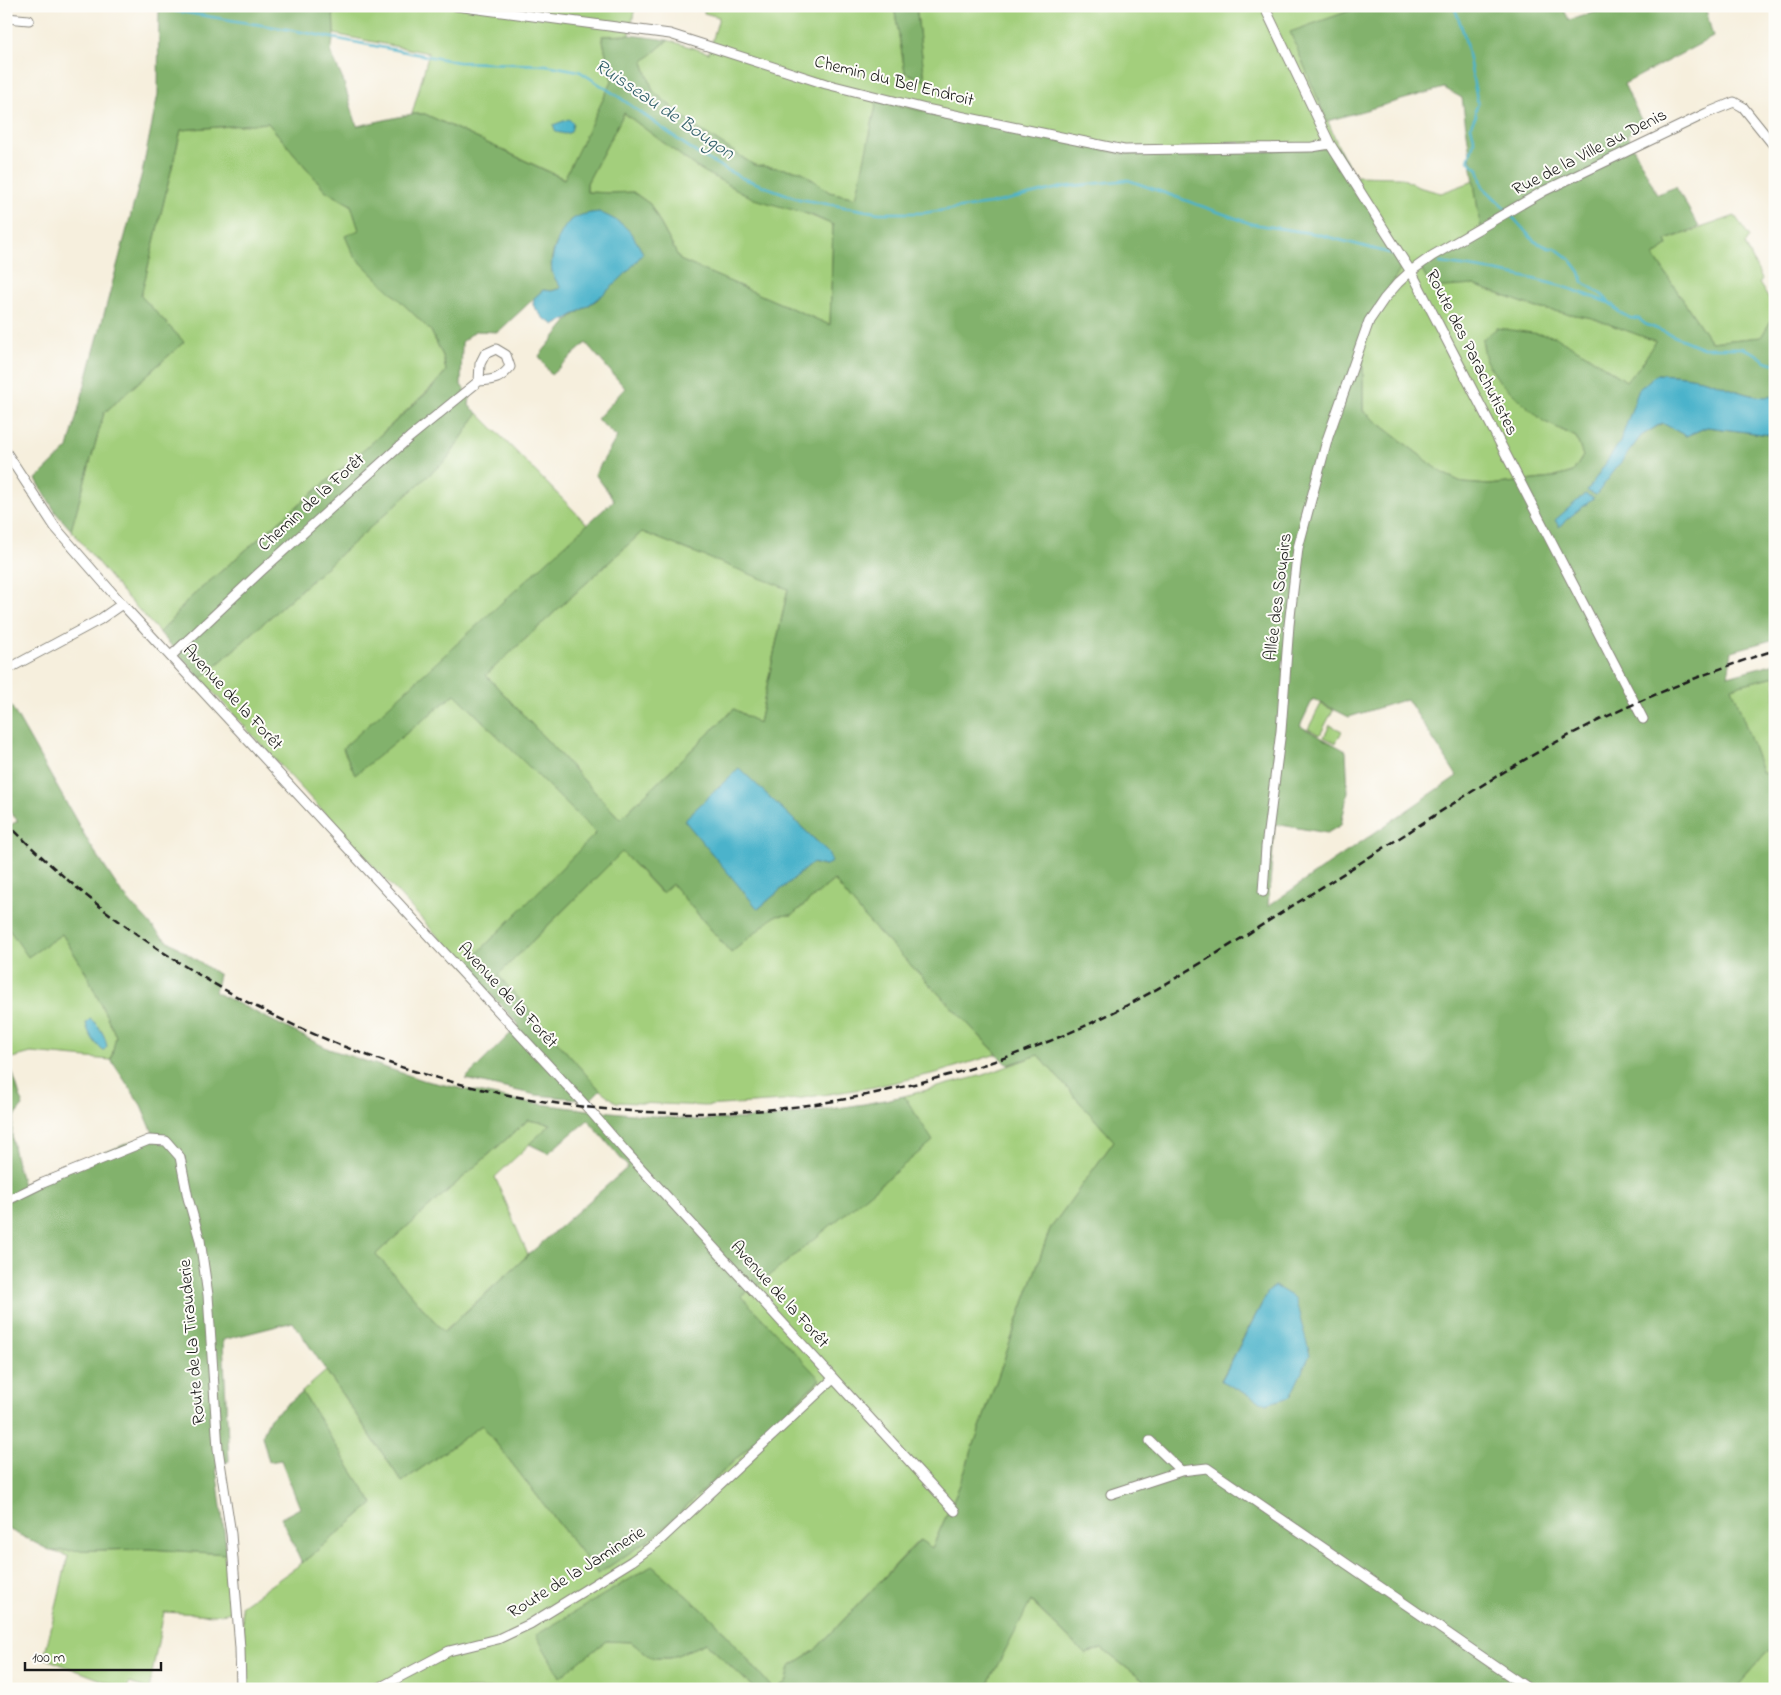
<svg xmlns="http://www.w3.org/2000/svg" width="1781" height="1695" font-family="'Indie Flower',sans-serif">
	<rect width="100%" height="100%" fill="#fdfcf7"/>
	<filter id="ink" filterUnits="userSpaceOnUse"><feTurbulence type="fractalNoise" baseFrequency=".02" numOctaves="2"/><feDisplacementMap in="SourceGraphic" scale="10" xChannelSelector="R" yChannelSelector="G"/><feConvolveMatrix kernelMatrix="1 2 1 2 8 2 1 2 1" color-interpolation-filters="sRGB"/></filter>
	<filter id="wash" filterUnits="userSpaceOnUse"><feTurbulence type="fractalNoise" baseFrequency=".0096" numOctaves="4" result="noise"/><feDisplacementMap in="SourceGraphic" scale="20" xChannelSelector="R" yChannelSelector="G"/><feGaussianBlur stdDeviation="1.12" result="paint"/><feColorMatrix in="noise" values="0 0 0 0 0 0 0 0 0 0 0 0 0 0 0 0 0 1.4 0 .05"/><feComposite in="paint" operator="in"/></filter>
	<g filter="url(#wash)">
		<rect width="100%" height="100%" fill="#f6efdd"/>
		<path fill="#a3cf7c" stroke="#60764c" d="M333,6H635L630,35L602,36L612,81L565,179L425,114H412L429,53L334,34Z
			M705,6H894L905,72L925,80L916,6H1363L1291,33L1339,148L1230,152L1122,154L877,101L857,198L829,192L801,171L754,165L694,126L653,91L643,62L668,40L709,53L719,17L704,13Z
			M624,113L696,167L833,225L830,325L680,260L650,204L633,192L611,193L587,192V183Z
			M268,123L326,191L351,205L359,230L399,299L431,331L443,356L446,371L433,386L365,449L276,524L190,598L160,633L123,593L71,530L104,413L184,342L141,296L181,130Z
			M1354,176L1400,177L1418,187L1441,193L1474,181L1481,232L1431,287L1474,285L1537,308L1592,318L1656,341L1642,364L1626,381L1584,353L1543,421L1576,437L1583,456L1573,472L1552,478L1489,485L1464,483L1444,474L1363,411V344Z
			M1735,216L1750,237L1745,244L1762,279L1759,283L1775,309V314L1762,337L1711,342L1654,256L1668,245L1666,240Z
			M478,413L588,525L343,749L355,774L455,694L597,833L465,966L201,679L448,458Z
			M642,532L788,588L759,723L734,709L620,819L486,675Z
			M1775,676V769L1763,775L1731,687Z
			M1321,704L1333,710L1320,735L1308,729Z
			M1330,725L1342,731L1336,743L1324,737Z
			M622,852L661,893L672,884L731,953L775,915H792L834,880L867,920L997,1054L936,1073L874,1087L783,1101L705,1106L616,1102L600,1090L498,975Z
			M6,925L28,956L62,934L85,971L116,1036L111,1060L31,1053L9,1059L6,1051Z
			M1038,1055L1114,1141L1050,1229L959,1487L932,1548L919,1540L814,1651L790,1666L787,1681L776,1689H773L713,1619L652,1566L537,1635L560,1676L606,1641L631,1642L651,1658H670L706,1643L755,1689H245V1645L241,1606L302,1563L373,1504L302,1392L326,1371L402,1482L482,1425L598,1574L657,1534L820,1380L740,1297L761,1283L932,1141L904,1096L987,1074Z
			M528,1120L551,1124L495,1177L528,1255L443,1332L376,1254Z
			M149,1549L227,1554L232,1612L214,1615L164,1612L149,1689L129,1683L127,1689H125L44,1658L68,1556L51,1551Z
			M1030,1601L1085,1654L1102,1649L1154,1689H985Z
			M1771,1649H1775V1689H1735Z"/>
		<path fill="#82b26c" stroke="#4f6744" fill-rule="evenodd" d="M159,6H333L334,34L331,53L343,80L357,126L412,114H425L564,179L612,81L602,36L630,35L668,40L643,62L653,91L694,126L754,165L801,171L829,192L856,198L877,101L1122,154L1230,152L1339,148L1401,268L1379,306L1363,344V411L1444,474L1464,483L1489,485L1552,478L1573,472L1583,456L1576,437L1543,421L1500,382L1486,361L1482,340L1497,328L1554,336L1584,353L1626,381L1642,364L1655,341L1592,318L1537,308L1474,285L1431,288L1421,268L1481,232L1462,98L1444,88L1327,121L1290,32L1363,6H1562L1569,20L1616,6H1705L1713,37L1624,84L1644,126L1627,135L1657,194L1676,187L1699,227L1666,240L1668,245L1654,256L1711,342L1761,337L1775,314V396C1748,401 1722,382 1696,378C1683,375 1669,375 1657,374L1629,451L1641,436L1663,423L1686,436L1707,427L1770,435L1775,433V639L1732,651L1728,676L1775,663V676L1732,687L1763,774L1775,769V1649L1770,1650L1735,1689H1512L1499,1680L1495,1689H1154L1102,1649L1085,1654L1031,1601L985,1689H776L787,1681L790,1666L814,1651L920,1540L932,1548L959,1487L1050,1229L1114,1141L1038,1055L1008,1065L867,920L834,880L792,915L775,916L731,953L672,884L662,893L622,852L498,975L600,1090L590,1100L536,1095L465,1079L519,1025L465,966L596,833L455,694L355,775L343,748L614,500L595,474L617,437L597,419L625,388L586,343L551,375L539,356L570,318L598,299L570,220C561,235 548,252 552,271C553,277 558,283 561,288L552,291L543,290L498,332L475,331L462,342L461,385L470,397L469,406L478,413L448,458L201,679L160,633L190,598L276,524L365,449L433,387L446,371L443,356L431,331L354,256L345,236L359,230L351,205L326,191L268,123L181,130L141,296L184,342L104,413L71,530L56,513L36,479L68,448L142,173L158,94ZM624,113L696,167L754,199L811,215L833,225L830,325L680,260L650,204L633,192L611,193L587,192V183ZM642,532L788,589L759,723L734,709L620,819L486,675ZM1313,699L1349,717L1407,699L1457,776L1268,906L1275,824L1327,833L1341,825L1348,792L1346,751L1300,726ZM738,768L828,852L824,866L812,863L758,909ZM1275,1286L1221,1380L1268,1292Z
			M894,6H916L925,81L905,72Z
			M6,697L89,843L121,892L161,936L219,975L215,992L329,1049L426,1081L525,1102L580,1109L695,1120L771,1118L864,1104L904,1096L933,1141L761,1283L741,1296L820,1379L657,1534L598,1574L482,1425L402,1482L293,1322L223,1340L229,1461L216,1467L227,1554L149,1549L51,1551L6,1528V1051L23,1106C1,1126 18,1162 23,1186L153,1133L141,1105L111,1060L116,1036L85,971L62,934L28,957L6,925V827L18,821L6,808ZM528,1120L551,1124L529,1144L548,1153L588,1120L628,1167L528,1255L444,1332L376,1254Z
			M302,1392L373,1504L302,1563L281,1518L300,1508L281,1460L269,1462L262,1436L270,1418Z
			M652,1566L713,1619L773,1689H755L706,1643L670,1658H651L631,1642L606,1641L560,1677L536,1635Z"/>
		<path fill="#4cb3cb" stroke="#346874" d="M569,119L573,123L571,132L565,134L556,132L553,125Z
			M599,212C626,224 629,228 643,253C620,284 589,308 555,325L543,318L533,305L534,298L543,290L552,291L561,288C558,283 553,277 552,271C549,258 561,225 573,219C581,214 590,213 599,212Z
			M1657,374C1669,375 1683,375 1696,378C1722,382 1748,401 1775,396V433L1770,435L1707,427L1686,436L1662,423L1641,436L1596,495L1587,491L1620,442L1639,389Z
			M1585,494L1594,498L1566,520L1563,524L1559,527L1555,520Z
			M739,768L828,852L832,862L824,866L812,863L758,909L684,820Z
			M90,1019C99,1024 106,1037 107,1047L103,1051C95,1043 88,1034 86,1023Z
			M1275,1286L1295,1298L1310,1355L1290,1397L1266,1404L1221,1381L1268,1292Z"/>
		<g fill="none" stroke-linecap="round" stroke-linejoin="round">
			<path stroke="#4cb3cb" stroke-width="2.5" d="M1454,6L1464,34L1478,104L1475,111L1476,116C1466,130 1474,128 1474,140C1474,146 1469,155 1468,161L1478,169L1483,187L1506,209
				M175,11L286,29L458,62L546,65L579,71L619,97L698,154L742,178L799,199L879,213H923L990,204L1063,187L1128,180L1252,224L1317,234L1393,254
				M1509,213L1534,241L1549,248H1555L1571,260L1580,272L1583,282L1602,295L1619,312L1630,318L1639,319L1645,324L1703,348H1742L1753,352L1766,361L1775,364
				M1440,263C1481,268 1521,275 1561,286C1578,291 1595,298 1612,304"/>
		</g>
	</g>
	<g filter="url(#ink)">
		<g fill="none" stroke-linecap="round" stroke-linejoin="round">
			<defs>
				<path id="minor" d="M456,6L670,34L826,84L926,109L1124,150L1312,147L1330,144
					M1264,6L1330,144L1413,275L1643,719
					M6,18L29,20
					M6,452L55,527L122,604L586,1106L626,1152L955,1511
					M171,656L259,573L410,437L479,381C495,380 500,379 510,367L506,355L496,349L485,354L480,364L479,381
					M6,670L99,620L122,604
					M1263,892L1266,847L1281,731L1289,625L1298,548L1328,437L1369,321L1384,299L1398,283L1411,271L1432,256L1544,191L1707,113L1734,102L1743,107L1775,147
					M6,1201L43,1183L149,1140L166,1141L180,1157L188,1198L200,1240L208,1295L218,1449L231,1534L240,1648L241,1689
					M1150,1441L1181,1471
					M1111,1494L1181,1471L1207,1468L1529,1689
					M377,1689L449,1651L498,1639L530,1624L632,1561L658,1542L833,1379"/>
			</defs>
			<use href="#minor" stroke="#89867c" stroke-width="11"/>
			<use href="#minor" stroke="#fff" stroke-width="9"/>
			<path stroke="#1c1c1c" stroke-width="2.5" stroke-dasharray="8 4" stroke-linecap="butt" d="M6,822C195,1016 463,1125 734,1112C803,1109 871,1096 937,1078C998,1062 1056,1041 1112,1013C1156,991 1198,965 1240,939C1290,907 1340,876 1390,844C1442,811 1494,776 1549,746C1621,707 1697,675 1775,650"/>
		</g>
	</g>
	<g text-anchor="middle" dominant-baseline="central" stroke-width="4" stroke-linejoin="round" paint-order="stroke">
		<g font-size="18" fill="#1c1c1c" stroke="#fdfcf7">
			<text transform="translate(894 82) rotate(14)">Chemin du Bel Endroit</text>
			<text transform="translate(1590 153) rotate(-27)">Rue de la Ville au Denis</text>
			<text transform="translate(1471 353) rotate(63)">Route des Parachutistes</text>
			<text transform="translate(312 503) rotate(-42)">Chemin de la Forêt</text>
			<text transform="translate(1279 597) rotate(-83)">Allée des Soupirs</text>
			<text transform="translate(232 698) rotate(47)">Avenue de la Forêt</text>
			<text transform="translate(507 996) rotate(47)">Avenue de la Forêt</text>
			<text transform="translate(779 1295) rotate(48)">Avenue de la Forêt</text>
			<text transform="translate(193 1342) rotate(-95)">Route de La Tirauderie</text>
			<text transform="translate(577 1573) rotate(-32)">Route de la Jaminerie</text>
		</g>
		<g font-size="19" font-style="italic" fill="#32606b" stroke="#fdfcf7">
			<text transform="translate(664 110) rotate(34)">Ruisseau de Bougon</text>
		</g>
	</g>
	<rect width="1781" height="1695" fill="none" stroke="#fdfcf7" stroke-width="25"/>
	<path d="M25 1662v8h136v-8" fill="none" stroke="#1c1c1c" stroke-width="2.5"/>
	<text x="32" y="1662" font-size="15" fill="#1c1c1c" stroke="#fdfcf7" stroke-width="4" paint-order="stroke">100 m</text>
</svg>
